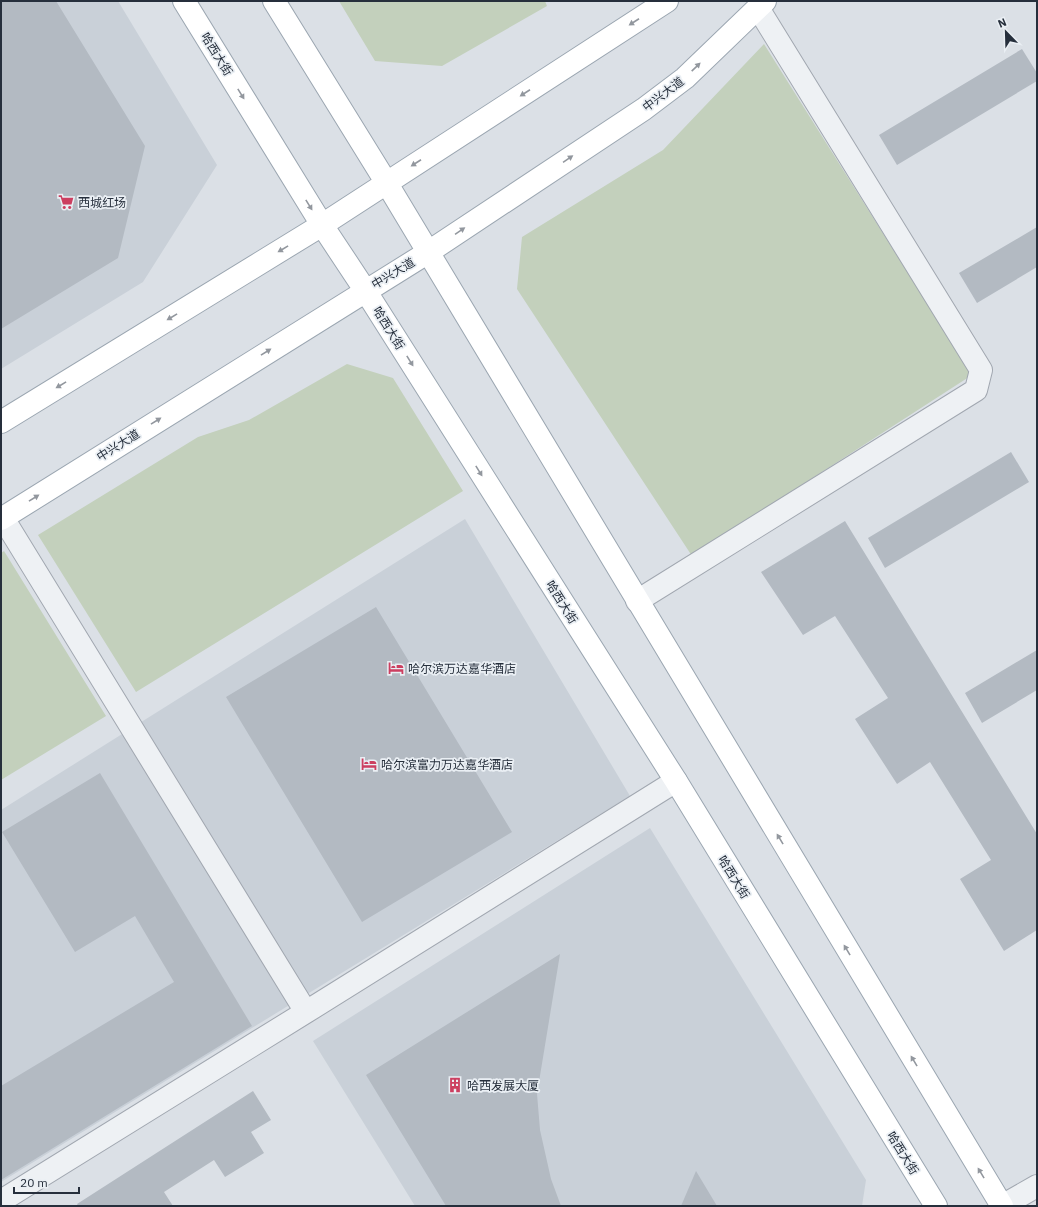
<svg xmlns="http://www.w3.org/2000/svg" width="1038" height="1207" font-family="'IBM Plex Sans','Noto Sans SC',sans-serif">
	<rect width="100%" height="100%" fill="#dbe0e6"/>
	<path fill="#c9d0d8" d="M1,1H118L217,165L143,282L1,369Z
		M465,519L630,796L1,1182V810Z
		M650,828L866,1180L862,1206H415L313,1041Z"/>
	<path fill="#c3d0bc" d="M339,1H545L547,6L442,66L375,61Z
		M764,44L972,375L692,556L517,289L522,237L663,150Z
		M347,364L393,378L463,491L136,692L38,535L198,437L249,420Z
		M4,551L106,716L1,780V553Z"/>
	<path fill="#b3bac2" d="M1,1H56L145,146L118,258L1,329Z
		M1022,49L1037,73V81L897,165L879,135Z
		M1037,227V267L977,303L959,273Z
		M1011,452L1029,482L885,568L868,538Z
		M845,521L1037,834V930L1004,951L960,879L991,860L930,762L897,784L855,719L888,698L835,616L803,635L761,572Z
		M376,607L512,832L362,922L226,697Z
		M1037,650V690L982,723L965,693Z
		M100,773L252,1026L1,1180V1086L174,982L135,916L75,952L2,832Z
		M560,954L537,1094L540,1130L551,1179L561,1206H446L366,1075Z
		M253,1091L271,1120L251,1132L264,1153L225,1177L214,1160L164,1192L173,1206H78L77,1204Z
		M696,1171L717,1206H681Z"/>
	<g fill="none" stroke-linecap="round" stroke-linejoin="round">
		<defs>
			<path id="minor" d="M637,601L976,390L981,370L758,8
				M306,1012L676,781
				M1,1201L306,1012L3,518
				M1002,1206L1037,1186"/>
			<path id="major" d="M184,1L322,225L365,290L676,781L936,1206
				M274,1L386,182L1002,1206
				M1,422L322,225L667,1
				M1,519L427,253L644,109L685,78L765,1"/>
		</defs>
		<use href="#minor" stroke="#a1a7b0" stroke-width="24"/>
		<use href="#major" stroke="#9ba6b1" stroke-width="24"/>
		<use href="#minor" stroke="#eef1f4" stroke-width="22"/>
		<use href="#major" stroke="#fff" stroke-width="22"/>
	</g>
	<defs><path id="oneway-solid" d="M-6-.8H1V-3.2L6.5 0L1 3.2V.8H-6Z"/></defs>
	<g fill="#92979e">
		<use href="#oneway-solid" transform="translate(634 22) rotate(147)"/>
		<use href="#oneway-solid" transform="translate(696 67) rotate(-44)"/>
		<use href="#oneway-solid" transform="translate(525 93) rotate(147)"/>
		<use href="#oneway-solid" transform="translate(241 94) rotate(58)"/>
		<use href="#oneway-solid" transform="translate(568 159) rotate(-34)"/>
		<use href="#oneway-solid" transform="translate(416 163) rotate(147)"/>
		<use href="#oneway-solid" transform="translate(309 205) rotate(58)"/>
		<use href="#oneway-solid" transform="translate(460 231) rotate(-34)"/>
		<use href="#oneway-solid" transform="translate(283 249) rotate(149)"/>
		<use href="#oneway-solid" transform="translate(172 317) rotate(149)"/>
		<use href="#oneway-solid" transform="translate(266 352) rotate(-32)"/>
		<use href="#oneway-solid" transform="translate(410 361) rotate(58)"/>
		<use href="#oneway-solid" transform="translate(61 385) rotate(149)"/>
		<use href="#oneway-solid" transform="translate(156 421) rotate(-32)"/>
		<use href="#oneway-solid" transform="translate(479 471) rotate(58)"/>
		<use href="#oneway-solid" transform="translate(34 498) rotate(-32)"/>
		<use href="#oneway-solid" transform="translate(780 839) rotate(-121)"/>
		<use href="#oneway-solid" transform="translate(847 950) rotate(-121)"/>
		<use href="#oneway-solid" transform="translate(914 1061) rotate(-121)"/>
		<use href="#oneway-solid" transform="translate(981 1173) rotate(-121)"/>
	</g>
	<defs>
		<symbol id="supermarket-bare" viewBox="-9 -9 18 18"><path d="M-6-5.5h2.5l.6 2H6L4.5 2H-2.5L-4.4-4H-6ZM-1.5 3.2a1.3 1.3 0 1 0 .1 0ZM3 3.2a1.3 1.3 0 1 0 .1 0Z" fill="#cc3f60" stroke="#eaeff4" stroke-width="2.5" paint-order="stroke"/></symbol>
		<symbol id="hotel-bare" viewBox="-9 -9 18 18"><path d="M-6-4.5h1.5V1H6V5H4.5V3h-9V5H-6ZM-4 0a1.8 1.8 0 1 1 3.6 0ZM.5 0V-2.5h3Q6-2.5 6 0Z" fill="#cc3f60" stroke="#eaeff4" stroke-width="2.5" paint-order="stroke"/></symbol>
		<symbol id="building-bare" viewBox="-9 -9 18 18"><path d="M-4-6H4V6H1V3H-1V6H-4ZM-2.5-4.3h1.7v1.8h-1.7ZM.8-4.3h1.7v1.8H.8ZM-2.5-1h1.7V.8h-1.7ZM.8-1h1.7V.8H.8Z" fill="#cc3f60" stroke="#eaeff4" stroke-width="2.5" paint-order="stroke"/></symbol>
	</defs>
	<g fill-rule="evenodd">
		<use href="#supermarket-bare" x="55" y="191" width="22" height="22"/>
		<use href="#hotel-bare" x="385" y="657" width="22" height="22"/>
		<use href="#hotel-bare" x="358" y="753" width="22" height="22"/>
		<use href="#building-bare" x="444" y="1074" width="22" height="22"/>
	</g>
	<g text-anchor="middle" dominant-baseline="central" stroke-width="3.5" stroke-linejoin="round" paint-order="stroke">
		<g font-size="12" fill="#262f3c" stroke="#eaeff4">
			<text transform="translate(217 54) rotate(58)">哈西大街</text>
			<text transform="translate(663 94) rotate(-37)">中兴大道</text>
			<text transform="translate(393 273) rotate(-31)">中兴大道</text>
			<text transform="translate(389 328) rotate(58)">哈西大街</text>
			<text transform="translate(118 445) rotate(-32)">中兴大道</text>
			<text transform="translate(562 602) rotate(58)">哈西大街</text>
			<text transform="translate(734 877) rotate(58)">哈西大街</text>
			<text transform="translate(903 1153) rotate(58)">哈西大街</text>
		</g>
		<g font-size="12" fill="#262f3c" stroke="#eaeff4" text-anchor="start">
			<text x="78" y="202">西城红场</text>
			<text x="408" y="668">哈尔滨万达嘉华酒店</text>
			<text x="381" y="764">哈尔滨富力万达嘉华酒店</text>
			<text x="467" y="1085">哈西发展大厦</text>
		</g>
	</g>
	<rect width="1038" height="1207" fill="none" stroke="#262f3c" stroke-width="4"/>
	<g transform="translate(1006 32) rotate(337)" stroke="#eaeff4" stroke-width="3" paint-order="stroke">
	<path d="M0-3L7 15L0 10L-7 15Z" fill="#262f3c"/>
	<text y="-6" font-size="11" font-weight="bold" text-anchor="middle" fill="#262f3c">N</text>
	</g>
	<path d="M14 1187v6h65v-6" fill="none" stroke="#262f3c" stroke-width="2"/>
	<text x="20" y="1187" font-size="12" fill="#262f3c" stroke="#eaeff4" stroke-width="3" paint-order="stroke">20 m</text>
</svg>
